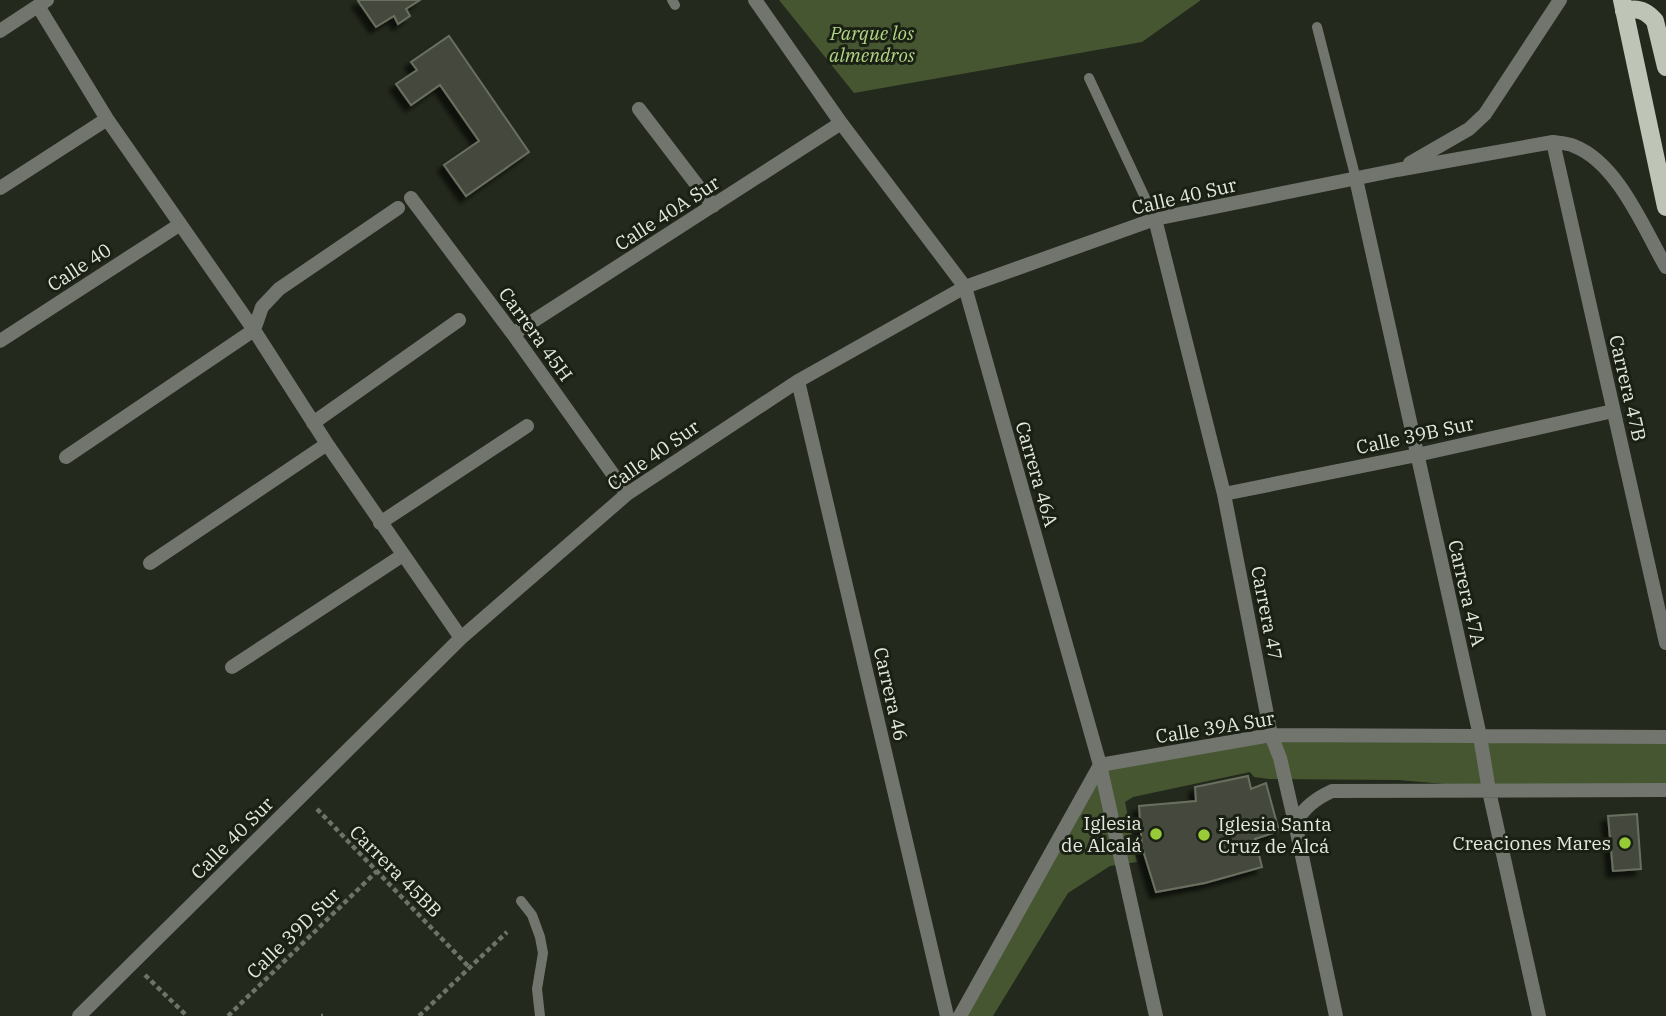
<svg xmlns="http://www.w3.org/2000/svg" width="1666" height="1016" font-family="'IBM Plex Serif',serif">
	<defs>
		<filter id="shadow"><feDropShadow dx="-6" dy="6" stdDeviation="2" flood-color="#0009"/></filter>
	</defs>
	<rect width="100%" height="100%" fill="#23291c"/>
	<path fill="#465631" d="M779,0H1201L1142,42L854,93Z
		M1271,735L1666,737V790H1514L1398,780L1269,779L1254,777L1250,772L1133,797L1125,802L1137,862L1110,866L1068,893L993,1016H964L1102,769Z"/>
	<path fill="#444a3c" stroke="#697060" stroke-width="2" filter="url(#shadow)" d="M360,0H420L406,9L410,16L398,24L394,16L376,27L358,1Z
		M449,36L529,152L466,196L444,165L479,141L440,85L411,105L396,84L417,70L411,62Z
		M1248,776L1251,789L1266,783L1279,831L1255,839L1262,867L1205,883L1156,892L1142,847L1139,806L1196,801L1195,787Z
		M1637,814L1641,869L1613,871L1608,816Z"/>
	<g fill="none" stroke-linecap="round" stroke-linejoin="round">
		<path stroke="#6e7368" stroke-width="4.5" stroke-dasharray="5 3.5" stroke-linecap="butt" d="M317,809L469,967
			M145,975L187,1016
			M228,1016L377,871
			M321,1016H323
			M419,1016L507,932"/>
		<path stroke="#72756e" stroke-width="10" d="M672,0L675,5
			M1317,27L1356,179
			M1089,78L1155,219
			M521,901L532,915L540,937L543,953L537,989L540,1016"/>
		<path stroke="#72756e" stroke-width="14" d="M755,0L841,123L965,287L1100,765L1156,1016
			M38,6L107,119L254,330L327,444L461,638
			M0,31L47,0
			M639,109L713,206
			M1553,142L1666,643
			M1410,163L1469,129L1485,114L1560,0
			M1356,179L1480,736L1489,791L1539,1016
			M0,188L107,119
			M411,198L513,334L627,494
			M1155,219L1224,494L1271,735L1280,758L1295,823L1336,1016
			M513,334L841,123
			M0,341L179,225
			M798,381L947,1016
			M313,423L459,320
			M66,457L254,330L262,307L279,289L398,208
			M1224,494L1417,455L1613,411
			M380,523L527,426
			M150,563L327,444
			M232,667L403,555
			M1295,823C1305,807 1315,799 1332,791L1666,790
			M79,1016L461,638L627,494L798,381L965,287L1155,219L1397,170L1553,142C1560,143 1568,143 1574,146C1618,163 1644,229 1666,267
			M960,1016L1100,765L1271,735L1666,737"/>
		<path stroke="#bec5b6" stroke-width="18" d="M1622,0L1666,207
			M1624,11C1637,7 1646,10 1655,21L1666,67"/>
	</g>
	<g fill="#97cc38" stroke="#1a2013" stroke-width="2.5">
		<circle cx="1156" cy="834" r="7"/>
		<circle cx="1204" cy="835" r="7"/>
		<circle cx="1625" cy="843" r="7"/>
	</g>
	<g text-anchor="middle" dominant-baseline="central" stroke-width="6" stroke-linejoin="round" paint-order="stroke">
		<g font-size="19" font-style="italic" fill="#b2d485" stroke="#1a2013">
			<text x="872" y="33">Parque los<tspan x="872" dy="22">almendros</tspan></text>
		</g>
		<g font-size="19" fill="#e4e9e0" stroke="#1a2013">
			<text transform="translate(1184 196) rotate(-13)">Calle 40 Sur</text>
			<text transform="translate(667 213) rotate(-33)">Calle 40A Sur</text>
			<text transform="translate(79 267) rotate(-33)">Calle 40</text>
			<text transform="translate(536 334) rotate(54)">Carrera 45H</text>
			<text transform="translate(1628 388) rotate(77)">Carrera 47B</text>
			<text transform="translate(1415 435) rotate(-12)">Calle 39B Sur</text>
			<text transform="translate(653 455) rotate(-35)">Calle 40 Sur</text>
			<text transform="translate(1037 474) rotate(74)">Carrera 46A</text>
			<text transform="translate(1467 593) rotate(77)">Carrera 47A</text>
			<text transform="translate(1267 613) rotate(79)">Carrera 47</text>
			<text transform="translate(891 694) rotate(77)">Carrera 46</text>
			<text transform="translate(1215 727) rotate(-9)">Calle 39A Sur</text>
			<text transform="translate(232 838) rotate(-45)">Calle 40 Sur</text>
			<text transform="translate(396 871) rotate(45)">Carrera 45BB</text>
			<text transform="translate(293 933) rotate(-44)">Calle 39D Sur</text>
		</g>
		<g font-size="19" fill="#e4e9e0" stroke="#1a2013" text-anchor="end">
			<text x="1142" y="823">Iglesia<tspan x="1142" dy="22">de Alcalá</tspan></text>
			<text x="1218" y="824" text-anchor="start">Iglesia Santa<tspan x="1218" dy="22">Cruz de Alcá</tspan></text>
			<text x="1611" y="843">Creaciones Mares</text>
		</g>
	</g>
</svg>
